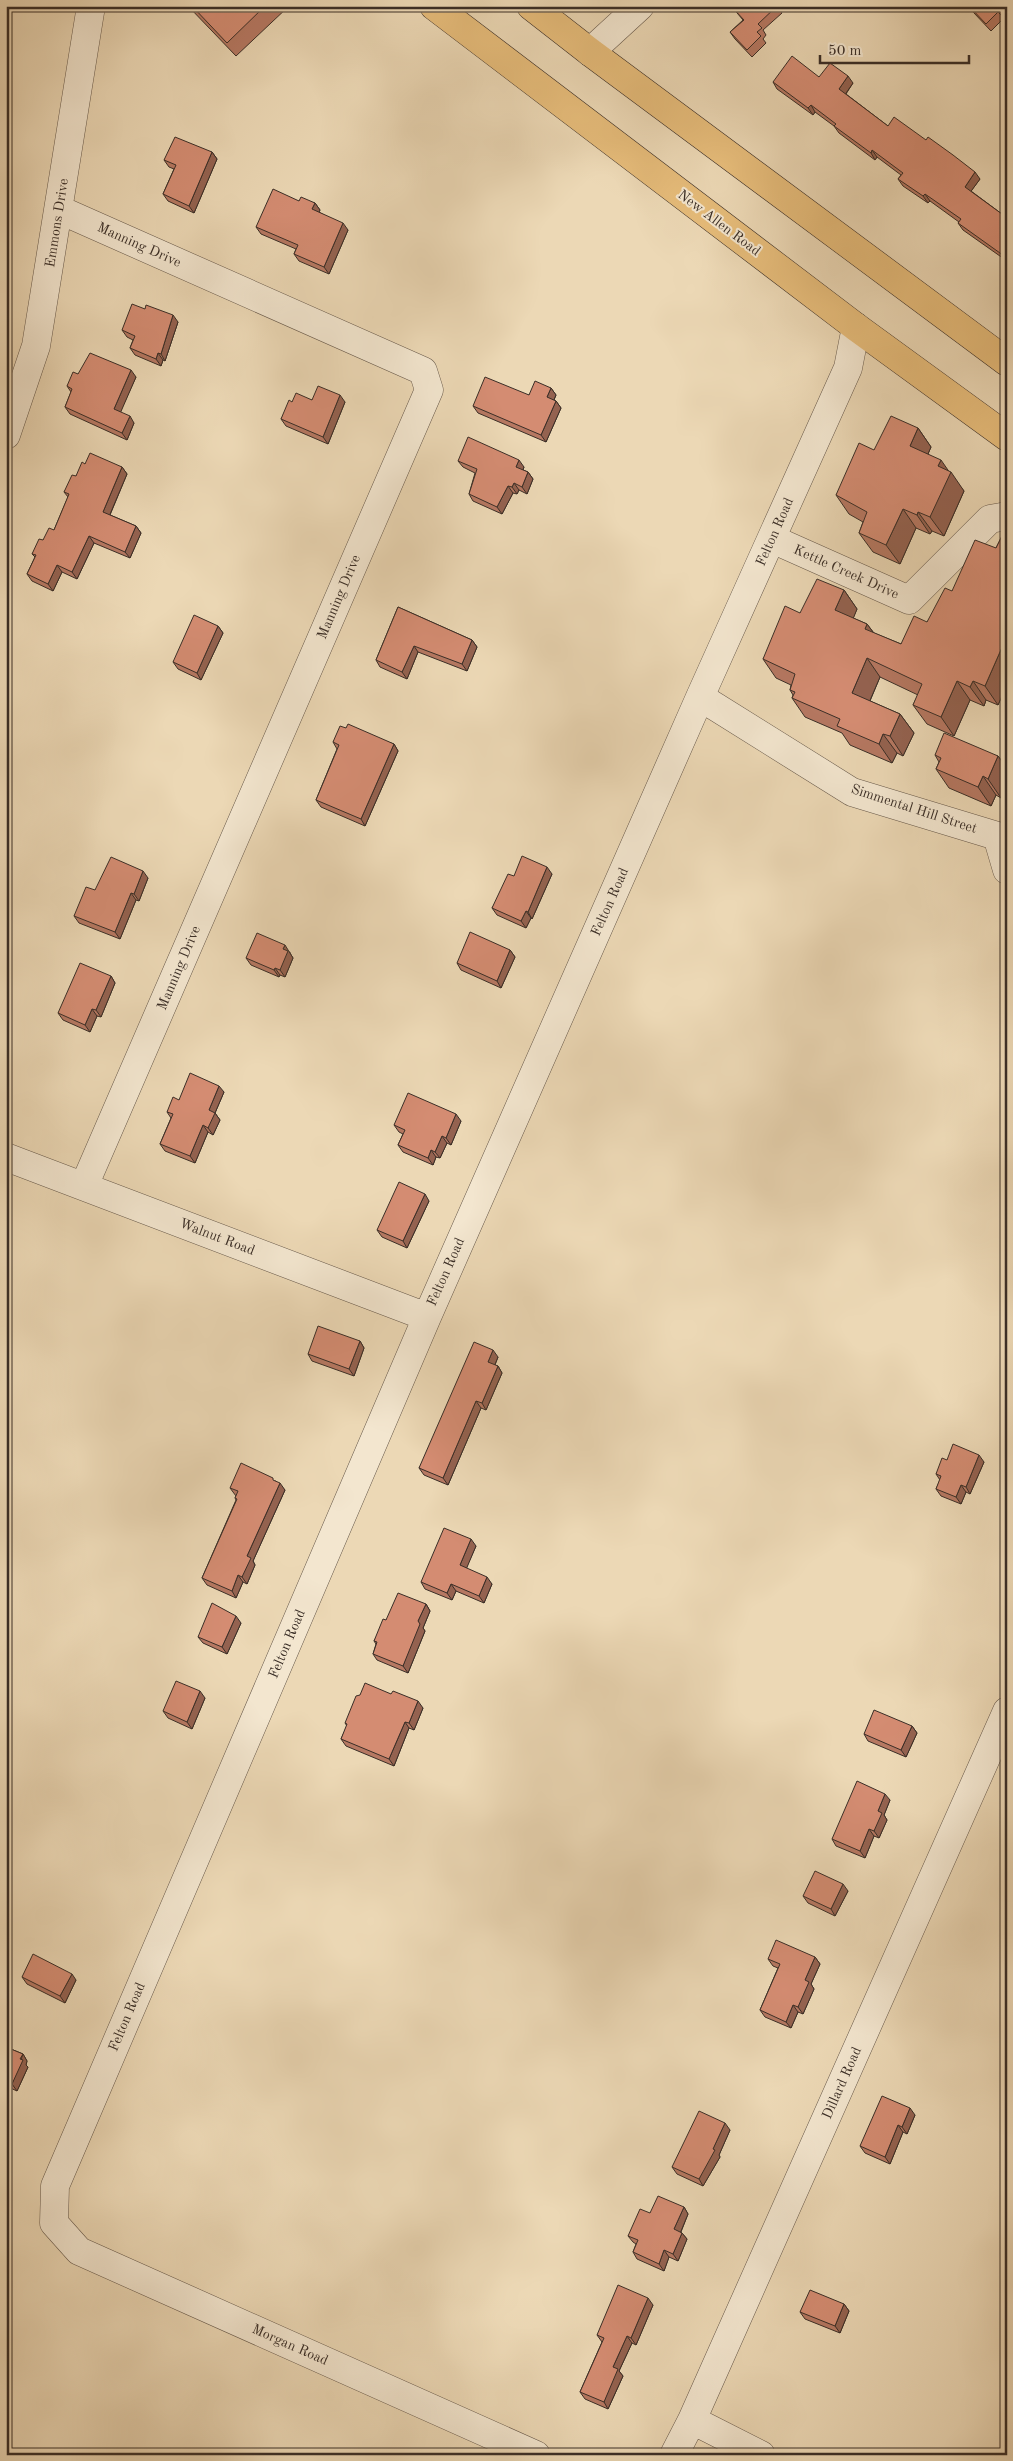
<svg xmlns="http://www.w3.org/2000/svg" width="1013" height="2461" font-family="'Old Standard TT',serif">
	<rect width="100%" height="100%" fill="#ecd8b5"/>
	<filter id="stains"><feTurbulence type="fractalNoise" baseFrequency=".004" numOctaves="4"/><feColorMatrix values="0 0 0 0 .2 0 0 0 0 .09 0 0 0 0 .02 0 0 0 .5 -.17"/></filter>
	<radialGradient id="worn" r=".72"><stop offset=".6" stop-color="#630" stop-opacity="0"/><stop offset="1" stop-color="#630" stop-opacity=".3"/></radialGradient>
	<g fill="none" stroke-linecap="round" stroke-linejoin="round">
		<defs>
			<path id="minor" d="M590,52L640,6
				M60,210L423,371L429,390L84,1186
				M6,435L36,346L91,6
				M772,539L909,600L990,519L1007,516
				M700,697L852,792L997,836
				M997,836L1007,870
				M6,1157L427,1317
				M692,2420L761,2455
				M536,2455L79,2251L54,2223L55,2186L427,1317L700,697L848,368L856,327
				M674,2455L692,2420L1007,1711"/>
			<path id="major" d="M434,6L856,327L1007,437
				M531,6L590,52L1007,362"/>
		</defs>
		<use href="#minor" stroke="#66584a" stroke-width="29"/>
		<use href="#major" stroke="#3a2e27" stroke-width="29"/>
		<use href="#minor" stroke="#f3e6cf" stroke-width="28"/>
		<use href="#major" stroke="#e6bc7a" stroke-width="28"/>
	</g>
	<path fill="#b67862" stroke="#3a2e27" d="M188,6H289L236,56Z
		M778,6L782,13L763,30L766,35L763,39L766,43L752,57L735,39L730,32L743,20L732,7Z
		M969,6H1007V23L1003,19L991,31L974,13Z
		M819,77L853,83L846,94L888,126L980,179L971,191L1006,217L1007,216V261L963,230L958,223L959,222L930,201L928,203L903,186L898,179L901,175L877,157L875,160L839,133L834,126L815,112L813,115L777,89L773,82Z
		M212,152L217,159L194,213L168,201L163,194L174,169L169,167L164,160Z
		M299,201L315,203L320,210L319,212L348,230L329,274L299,261L294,254L296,249L261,234L256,227Z
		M178,322L165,361L163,360L161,366L135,355L130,348L133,340L127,337L122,330Z
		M78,374L136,377L120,412L134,423L127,440L70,414L65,407L71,392L67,386Z
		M551,388L556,395L554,400L556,401L561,408L546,442L478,413L473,406L529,395Z
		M312,400L345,402L328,444L286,426L281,419L292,402Z
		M918,428L931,447L928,454L948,471L964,491L944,536L932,531L930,534L916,528L900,564L873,552L859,533L863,522L849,514L836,495L874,450Z
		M458,461L524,467L523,470L528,472L533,479L527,494L519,490L517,494L513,493L502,514L473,501L469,494L475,473L463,467Z
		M85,464L122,467L127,474L110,515L136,526L141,533L130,558L94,543L77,579L62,572L53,591L32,581L27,574L35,557L32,554L43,540L54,530L68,497L64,492Z
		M1007,526V685L998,705L986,700L984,706L970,700L954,736L927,724L913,705L918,695L880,677L870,701L900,714L914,733L903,756L897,753L892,763L850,745L842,733L805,717L792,698L793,695L790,690L791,685L776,678L763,659L800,613L844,590L857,609L853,618L867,624L874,633L901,644L927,622L952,591L996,548Z
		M398,607L472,640L477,647L467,671L418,652L407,679L380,667L376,660Z
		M218,626L223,633L201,680L178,669L173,662Z
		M346,728L394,744L398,751L365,826L321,807L316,800L337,749L333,742Z
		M935,755L998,756L1007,768V786L1001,798L996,795L991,806L949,788L936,769L939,762Z
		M552,874L532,919L531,918L526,928L497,915L492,908L514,876Z
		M148,878L139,901L136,900L120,939L79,923L74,916L95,890Z
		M510,950L515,957L501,988L461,970L457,963Z
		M290,952V953L293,958L285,977L280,975L279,977L251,965L246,958Z
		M111,976L115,983L101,1017L97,1016L90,1032L63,1020L58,1013Z
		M224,1092L215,1113L220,1120L213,1135L208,1132L195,1163L165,1151L160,1144L171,1118L167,1112L179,1100Z
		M461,1121L451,1145L447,1143L440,1158L436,1157L433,1165L403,1152L398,1145L403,1134L399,1132L394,1125Z
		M429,1201L407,1248L382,1237L377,1230Z
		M360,1341L364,1348L354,1376L312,1361L308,1354Z
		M498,1357L495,1365L498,1366L502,1373L486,1410L481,1408L448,1485L424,1475L419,1468Z
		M947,1460L984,1462L970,1494L966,1492L961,1504L941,1496L936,1489L940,1480L936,1474Z
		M276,1481L285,1490L253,1561L255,1565L247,1584L243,1582L236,1598L207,1585L202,1578L236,1500L235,1498L236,1496L230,1488Z
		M476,1546L466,1568L492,1584L484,1603L456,1591L452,1600L425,1589L421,1582Z
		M426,1604L430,1611L423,1628L425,1631L408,1673L377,1660L373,1654L376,1644L374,1641L386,1620Z
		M241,1623L227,1654L203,1643L198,1637Z
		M205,1698L192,1729L168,1718L163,1711Z
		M423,1708L414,1730L409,1728L394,1766L346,1746L341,1739L347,1726L345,1723Z
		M912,1726L917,1733L906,1757L868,1741L864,1734Z
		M890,1800L884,1815L887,1820L879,1838L874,1836L865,1858L836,1846L832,1839Z
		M848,1891L835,1916L808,1903L803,1896Z
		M815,1957L820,1964L811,1984L814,1989L803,2014L798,2012L791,2028L765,2017L760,2010L778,1968L773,1966L768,1959Z
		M22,1977L76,1980L65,2003L27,1984Z
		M6,2047L23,2054L27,2061L26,2065L28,2067L17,2091L6,2086Z
		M915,2115L907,2134L903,2132L890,2164L865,2153L860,2146Z
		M730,2130L719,2155L720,2157L703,2186L677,2174L672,2167Z
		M684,2207L688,2214L681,2232L687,2239L678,2261L669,2257L664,2271L637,2259L633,2252L636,2244L633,2242L628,2236L650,2213Z
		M844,2304L849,2311L840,2333L805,2319L800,2312Z
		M653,2305L636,2345L632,2343L619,2371L623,2376L608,2409L585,2399L580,2392L602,2342L597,2335Z"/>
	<path fill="#946250" stroke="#3a2e27" d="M848,76L853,83L844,96L839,89Z
		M811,105L815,112L813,115L808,108Z
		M872,150L877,157L875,160L871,153Z
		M212,152L217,159L194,213L189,206Z
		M975,172L980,179L969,194L965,187Z
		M925,194L930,201L928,203L923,196Z
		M315,203L320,210L317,216L312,209Z
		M343,223L348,230L329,274L324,267Z
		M173,315L178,322L165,361L161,354Z
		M158,353L163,360L161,366L156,359Z
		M131,370L136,377L119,416L114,409Z
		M551,388L556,395L552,404L547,397Z
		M340,395L345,402L328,444L323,437Z
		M556,401L561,408L546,442L541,435Z
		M130,416L134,423L127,440L122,433Z
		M918,428L931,447L923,465L910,446Z
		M519,460L524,467L521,474L516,467Z
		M941,460L950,473L951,472L964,491L944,536L930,517L938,466Z
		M122,467L127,474L108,519L103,512Z
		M528,472L533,479L527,494L522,487Z
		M514,483L519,490L517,494L512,487Z
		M508,486L513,493L502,514L497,507Z
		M903,509L916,528L900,564L886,545Z
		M918,512L932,531L930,534L917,515Z
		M136,526L141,533L130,558L125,552Z
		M89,536L94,543L77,579L72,572Z
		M57,565L62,572L53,591L48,584Z
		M844,590L857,609L849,629L835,610Z
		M867,624L881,643L865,629Z
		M218,626L223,633L201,680L197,673Z
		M1007,636V685L998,705L985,686Z
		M472,640L477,647L467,671L462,664Z
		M414,646L418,652L407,679L402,672Z
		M867,658L880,677L865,712L852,693Z
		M957,681L970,700L954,736L941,717Z
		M973,681L986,700L984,706L970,687Z
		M900,714L914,733L903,756L890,736Z
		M883,734L897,753L892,763L879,744Z
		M394,744L398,751L365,826L361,819Z
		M998,756L1007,768V786L1001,798L988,779Z
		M983,776L996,795L991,806L978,787Z
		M547,867L552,874L532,919L528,912Z
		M143,871L148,878L139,901L134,894Z
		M131,893L136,900L120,939L115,932Z
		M526,911L531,918L526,928L521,921Z
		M285,945L293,958L285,977L280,970L283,949Z
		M510,950L515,957L501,988L497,981Z
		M275,968L280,975L279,977L274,970Z
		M111,976L115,983L101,1017L96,1010Z
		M92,1009L97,1016L90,1032L85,1025Z
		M6,1068L9,1073L6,1081Z
		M219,1086L224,1092L215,1113L220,1120L213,1135L208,1128L209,1110Z
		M456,1114L461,1121L451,1145L446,1138Z
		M203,1125L208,1132L195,1163L190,1156Z
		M442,1136L447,1143L440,1158L435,1152Z
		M431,1150L436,1157L433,1165L428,1158Z
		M425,1194L429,1201L407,1248L403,1241Z
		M360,1341L364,1348L354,1376L349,1369Z
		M493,1350L498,1357L493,1369L488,1362Z
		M498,1366L502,1373L486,1410L482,1403Z
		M476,1401L481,1408L448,1485L443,1478Z
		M979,1455L984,1462L970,1494L966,1487Z
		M280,1483L285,1490L253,1561L255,1565L247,1584L242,1577L247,1556Z
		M961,1485L966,1492L961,1504L956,1497Z
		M471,1539L476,1546L465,1572L460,1565Z
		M238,1575L243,1582L236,1598L232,1591Z
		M487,1577L492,1584L484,1603L479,1596Z
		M451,1584L456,1591L452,1600L447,1593Z
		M426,1604L430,1611L423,1628L425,1631L408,1673L403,1666L418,1621Z
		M236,1616L241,1623L227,1654L222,1647Z
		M200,1691L205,1698L192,1729L187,1722Z
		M418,1701L423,1708L414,1730L409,1723Z
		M405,1722L409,1728L394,1766L389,1759Z
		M912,1726L917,1733L906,1757L901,1750Z
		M885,1794L890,1800L884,1815L887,1820L879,1838L874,1831L878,1811Z
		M869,1829L874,1836L865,1858L860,1851Z
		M843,1884L848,1891L835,1916L831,1909Z
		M815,1957L820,1964L811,1984L814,1989L803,2014L798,2007L805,1980Z
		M72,1974L76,1980L65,2003L60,1996Z
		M793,2005L798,2012L791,2028L786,2022Z
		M23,2054L27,2061L26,2065L28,2067L17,2091L12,2084Z
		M910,2108L915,2115L907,2134L902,2127Z
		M725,2123L730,2130L719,2155L720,2157L703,2186L699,2179Z
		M898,2125L903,2132L890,2164L885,2157Z
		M684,2207L688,2214L679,2236L674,2229Z
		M682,2233L687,2239L678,2261L673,2254Z
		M664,2250L669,2257L664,2271L659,2264Z
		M648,2298L653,2305L636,2345L631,2338Z
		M844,2304L849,2311L840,2333L835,2326Z
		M627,2336L632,2343L619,2371L623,2376L608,2409L604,2402L613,2367Z"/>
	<path fill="#d48c72" stroke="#3a2e27" d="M192,6H265L227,43Z
		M732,6H777L758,24L762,28L757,32L761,36L747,50L730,32L744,20L732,7Z
		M969,6H1007V21L998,12L986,24Z
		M792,56L819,77L830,63L848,76L839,89L888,126L894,117L926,140L928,137L953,155L975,172L965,187L1006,217L1007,216V258L958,223L961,219L925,194L923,196L898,179L903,173L872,150L871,153L834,126L836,124L811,105L808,108L773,82Z
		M175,137L212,152L189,206L163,194L176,165L164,160Z
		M273,189L299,201L301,197L315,203L312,209L343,223L324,267L294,254L298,245L256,227Z
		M132,304L145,309L146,305L173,315L161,354L158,353L156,359L130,348L135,336L122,330Z
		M90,353L131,370L114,409L130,416L122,433L65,407L72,389L67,386L73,372L78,374Z
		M485,377L529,395L535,381L551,388L547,397L556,401L541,435L473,406Z
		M318,386L340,395L323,437L281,419L289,400L292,402L296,393L312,400Z
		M891,416L918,428L910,446L941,460L938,466L951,472L930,517L918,512L917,515L903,509L886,545L859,533L867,512L836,495L859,443L874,450Z
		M468,437L519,460L516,467L528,472L522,487L514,483L512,487L508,486L497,507L469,494L477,469L458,461Z
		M90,453L122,467L103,512L136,526L125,552L89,536L72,572L57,565L48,584L27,574L36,555L32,554L39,539L43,540L49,528L54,530L69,494L64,492L72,475L76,476L82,462L85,464Z
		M1007,526V636L985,686L973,681L970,687L957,681L941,717L913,705L922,684L867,658L852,693L900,714L890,736L883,734L879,744L837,726L840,719L792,698L795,692L790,690L795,674L763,659L785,606L800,613L817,579L844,590L835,610L867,624L865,629L901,644L914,616L927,622L945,588L952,591L975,540L996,548Z
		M398,607L472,640L462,664L414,646L402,672L376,660Z
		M194,615L218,626L197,673L173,662Z
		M348,724L394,744L361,819L316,800L339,745L333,742L340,726L346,728Z
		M944,733L998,756L988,779L983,776L978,787L936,769L941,758L935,755Z
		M522,856L547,867L528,912L526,911L521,921L492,908L508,874L514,876Z
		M111,857L143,871L134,894L131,893L115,932L74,916L86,887L95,890Z
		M470,932L510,950L497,981L457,963Z
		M257,933L285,945L283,949L288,951L280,970L275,968L274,970L246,958Z
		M80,963L111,976L96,1010L92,1009L85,1025L58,1013Z
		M190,1073L219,1086L209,1110L215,1113L208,1128L203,1125L190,1156L160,1144L173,1114L167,1112L173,1097L179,1100Z
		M408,1093L456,1114L446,1138L442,1136L435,1152L431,1150L428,1158L398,1145L405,1130L394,1125Z
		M399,1182L425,1194L403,1241L377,1230Z
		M318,1326L360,1341L349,1369L308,1354Z
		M474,1342L493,1350L488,1362L498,1366L482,1403L476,1401L443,1478L419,1468Z
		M953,1444L979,1455L966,1487L961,1485L956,1497L936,1489L941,1476L936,1474L942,1458L947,1460Z
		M241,1463L273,1478V1480L280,1483L247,1556L251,1558L242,1577L238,1575L232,1591L202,1578L237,1499L235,1498L238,1491L230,1488Z
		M444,1528L471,1539L460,1565L487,1577L479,1596L451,1584L447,1593L421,1582Z
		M398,1593L426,1604L418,1621L420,1624L403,1666L373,1654L377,1642L374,1641L383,1619L386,1620Z
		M212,1603L236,1616L222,1647L198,1637Z
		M176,1681L200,1691L187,1722L163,1711Z
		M365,1683L391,1694L393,1691L418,1701L409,1723L405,1722L389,1759L341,1739L347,1724L345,1723L356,1696L360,1695Z
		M874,1710L912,1726L901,1750L864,1734Z
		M857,1781L885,1794L878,1811L882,1813L874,1831L869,1829L860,1851L832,1839Z
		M815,1871L843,1884L831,1909L803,1896Z
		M776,1940L815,1957L805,1980L809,1982L798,2007L793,2005L786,2022L760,2010L780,1964L768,1959Z
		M33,1954L72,1974L60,1996L22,1977Z
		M6,2047L23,2054L20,2059L23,2060L12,2084L6,2081Z
		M882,2096L910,2108L902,2127L898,2125L885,2157L860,2146Z
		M699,2111L725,2123L713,2149L715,2150L699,2179L672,2167Z
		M658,2196L684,2207L674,2229L682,2233L673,2254L664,2250L659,2264L633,2252L638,2240L628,2236L640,2209L650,2213Z
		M618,2285L648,2298L631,2338L627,2336L613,2367L618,2369L604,2402L580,2392L604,2338L597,2335Z
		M810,2290L844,2304L835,2326L800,2312Z"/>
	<g text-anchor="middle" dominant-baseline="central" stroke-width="4" stroke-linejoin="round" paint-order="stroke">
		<g font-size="14" fill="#3a2e27" stroke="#f3e6cf">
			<text transform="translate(57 223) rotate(-81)">Emmons Drive</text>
			<text transform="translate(719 223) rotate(37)">New Allen Road</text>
			<text transform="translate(139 245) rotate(24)">Manning Drive</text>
			<text transform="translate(775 532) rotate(-66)">Felton Road</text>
			<text transform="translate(846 572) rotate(24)">Kettle Creek Drive</text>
			<text transform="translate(339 597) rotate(-67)">Manning Drive</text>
			<text transform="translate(914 809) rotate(18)">Simmental Hill Street</text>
			<text transform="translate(610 902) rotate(-66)">Felton Road</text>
			<text transform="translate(179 968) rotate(-67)">Manning Drive</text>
			<text transform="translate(217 1237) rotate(21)">Walnut Road</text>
			<text transform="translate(446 1272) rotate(-66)">Felton Road</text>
			<text transform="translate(287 1644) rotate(-67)">Felton Road</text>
			<text transform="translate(127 2017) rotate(-67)">Felton Road</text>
			<text transform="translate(842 2083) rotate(-66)">Dillard Road</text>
			<text transform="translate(290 2345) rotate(24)">Morgan Road</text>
		</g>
	</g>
	<rect width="1013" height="2461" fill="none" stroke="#ecd8b5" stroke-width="25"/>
	<rect x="8" y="8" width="998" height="2446" fill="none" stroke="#3a2e27" stroke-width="2.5"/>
	<rect x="12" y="12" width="988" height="2436" fill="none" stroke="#3a2e27"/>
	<path d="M820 55v8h149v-8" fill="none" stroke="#3a2e27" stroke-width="2.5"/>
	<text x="828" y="55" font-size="15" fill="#3a2e27" stroke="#f3e6cf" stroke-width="4" paint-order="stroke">50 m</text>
	<rect width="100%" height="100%" filter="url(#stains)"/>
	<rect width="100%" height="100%" fill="url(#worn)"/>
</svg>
